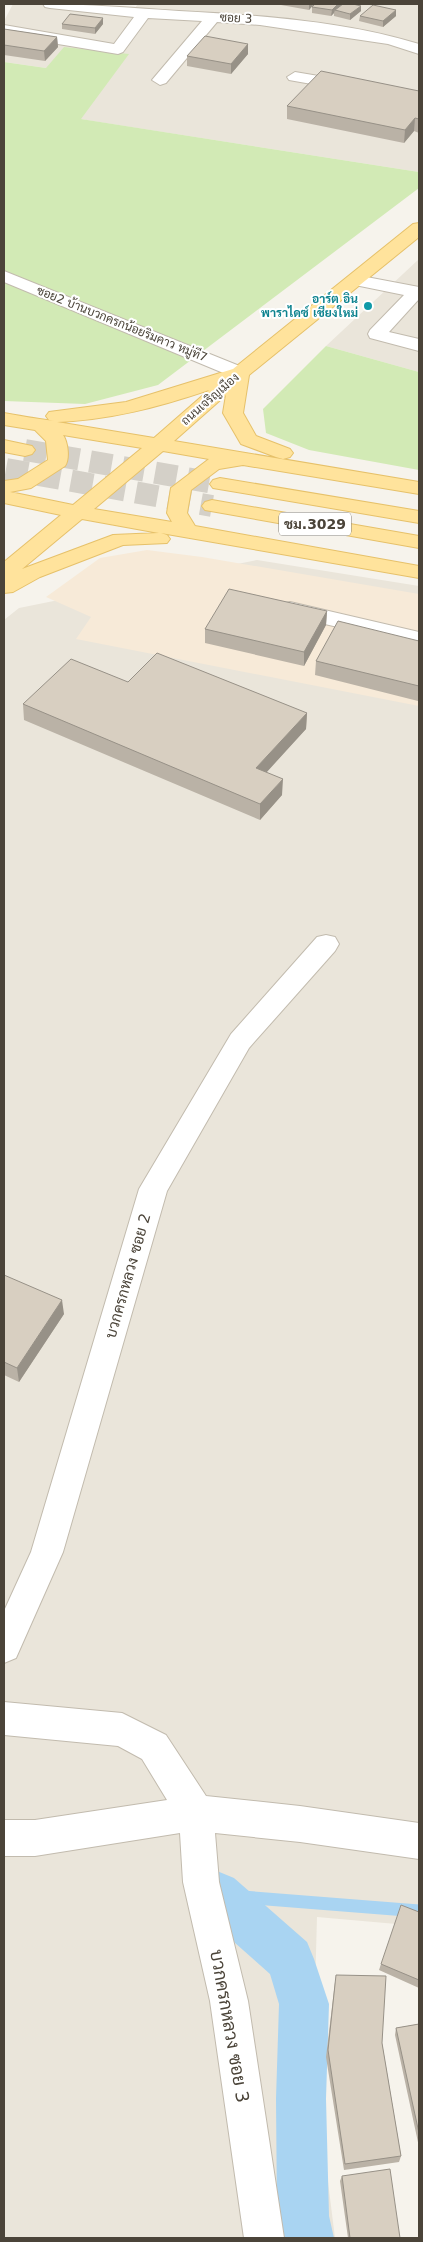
<svg xmlns="http://www.w3.org/2000/svg" width="423" height="2242" font-family="'DejaVu Sans',Sarabun,sans-serif">
	<rect width="100%" height="100%" fill="#f6f3ec"/>
	<path fill="#eae5da" d="M13,4H77L134,9L138,4H419V172L80,119L128,54L46,68L4,62V21Z
		M419,259V372L326,346Z
		M257,560L419,586V1926L317,1917L313,2062L335,2238H4V620L19,608Z"/>
	<path fill="#f7ead8" d="M147,550L202,557L419,594V706L76,639L91,617L46,597L100,558Z"/>
	<path fill="#d2eab5" d="M64,47L129,54L81,119L419,172V188L158,385L85,404L4,401V62L46,68Z
		M326,346L419,372V470L309,450L266,433L263,409Z"/>
	<g fill="none" stroke-linecap="round" stroke-linejoin="round">
		<path stroke="#a9d4f2" stroke-width="13" d="M217,1895L419,1911"/>
		<path fill="#a9d4f2" fill-rule="evenodd" d="M217,1871L234,1878L307,1942L314,1959L329,2004L326,2099L329,2216L334,2238H282L277,2216L276,2099L279,2004L270,1974L200,1912L193,1895L200,1878Z"/>
		<path stroke="#d4d0c8" stroke-width="22" stroke-dasharray="22 11" stroke-linecap="butt" d="M25,450L220,484
			M6,469L212,506"/>
		<defs>
			<path id="minor" d="M43,4C89,4 133,8 179,11C257,15 345,21 419,44V54L388,44L260,25L217,22L166,83L160,85L152,80L202,21L148,18L123,52L118,54L4,35V25L114,44L134,17L50,8L45,7Z
				M295,72L419,93V103L289,80L287,77Z
				M4,271L247,369L250,373L247,377H233L4,282Z
				M356,275L419,287V299L389,332L419,339V351L370,338L368,334L370,330L404,295L350,284L347,280L350,276Z
				M290,602L419,632V646L282,614L279,609L282,604Z
				M326,935L335,937L339,944L335,951L249,1048L167,1191L63,1552L16,1658L4,1663V1611L31,1552L139,1189L231,1034L317,937Z
				M4,1702L122,1713L166,1735L206,1796L300,1806L419,1823V1859L300,1842L215,1833L219,1882L248,2001L284,2238H244L210,2001L183,1882L180,1833L35,1856H4V1820H35L167,1800L142,1759L118,1746L4,1735Z"/>
			<path id="major" d="M419,223V237L249,375L243,413L256,436L290,449L293,453L290,457L283,459L276,457L241,444L223,413L226,395L174,441L419,482V494L243,465L219,469L191,490L187,513L195,526L419,566V578L161,533L167,535L170,539L167,543L123,545L40,577L13,592L4,593V562L61,515L4,503V481L18,479L48,460L46,441L35,430L4,425V413C21,416 38,419 54,421L49,420L46,416L49,412L126,402L233,369L413,224ZM209,390L154,438L57,422C110,420 159,407 209,390ZM63,435L142,448L73,505L10,492L31,488L65,466C70,459 68,442 63,435ZM163,451L209,459L171,488L167,513L172,522L94,509ZM82,519L159,533L113,535L22,569Z
				M4,440L32,446L35,450L32,454L25,456L4,452Z
				M220,478L419,511V523L213,488L210,484L213,480Z
				M212,500L419,536V548L205,510L202,506L205,502Z"/>
		</defs>
		<use href="#minor" stroke="#c2bbae" stroke-width="2"/>
		<use href="#major" stroke="#e6c16a" stroke-width="2"/>
		<use href="#minor" fill="#fff" fill-rule="evenodd"/>
		<use href="#major" fill="#ffe39c" fill-rule="evenodd"/>
	</g>
	<path fill="#bab2a6" d="M281,4H314L309,10L281,5Z
		M315,4H342L341,6H361V11L350,20L334,16V13L331,16L312,13V7Z
		M360,16H396L383,27L359,21Z
		M103,18V24L95,34L62,29V24Z
		M4,29L57,37L58,47L45,61L4,55Z
		M248,44V54L231,74L187,66V56Z
		M419,91V133L414,131L404,143L287,119V106Z
		M327,611L326,625L304,666L205,643V629Z
		M419,641V697L418,701L315,675L316,661Z
		M128,682L307,713L306,729L266,772L282,795L260,820L24,720L23,704Z
		M4,1275L64,1314L19,1382L4,1375Z
		M419,1912V1988L379,1970L381,1964Z
		M335,1982L382,2043L401,2156L399,2162L344,2170L326,2057Z
		M419,2024V2147L395,2035L396,2028Z
		M342,2176L400,2238H348L340,2181Z"/>
	<path fill="#979187" d="M309,4H314L309,10Z
		M338,4H342L336,11L335,10L334,13L331,16L332,10Z
		M361,6V11L350,20V14Z
		M396,10V16L383,27V21Z
		M103,18V24L95,34V28Z
		M57,37L58,47L45,61L44,51Z
		M248,44V54L231,74V64Z
		M415,118L414,131L404,143L405,130Z
		M327,611L326,625L304,666V652Z
		M307,713L306,729L256,784V768Z
		M283,779L282,795L260,820V804Z
		M62,1300L64,1314L19,1382L17,1368Z"/>
	<path fill="#d8cfc1" stroke="#979187" d="M315,4H338L332,10L312,7Z
		M343,4H353L361,6L350,14L335,10Z
		M373,5L396,10L383,21L360,16Z
		M70,14L103,18L95,28L62,24Z
		M4,29L57,37L44,51L4,45Z
		M205,36L248,44L231,64L187,56Z
		M321,71L419,91V119L415,118L405,130L287,106Z
		M229,589L327,611L304,652L205,629Z
		M338,621L419,641V686L316,661Z
		M157,653L307,713L256,768L283,779L260,804L23,704L71,659L128,682Z
		M4,1275L62,1300L17,1368L4,1362Z
		M401,1905L419,1912V1980L381,1964Z
		M336,1975L386,1976L382,2043L401,2156L345,2164L328,2050Z
		M419,2024V2133L396,2028Z
		M390,2169L400,2238H350L342,2176Z"/>
	<circle fill="#0f9aa8" stroke="#fff" stroke-width="2" cx="368" cy="306" r="5"/>
	<g text-anchor="middle" dominant-baseline="central" stroke-width="4" stroke-linejoin="round" paint-order="stroke">
		<g font-size="12" fill="#4b4439" stroke="#fff">
			<text transform="translate(236 18) rotate(3)">ซอย 3</text>
			<text transform="translate(122 324) rotate(22)">ซอย2 บ้านบวกครกน้อยริมคาว หมู่ที7</text>
			<text transform="translate(210 399) rotate(-41)">ถนนเจริญเมือง</text>
		</g>
		<g font-size="12" font-weight="bold" fill="#0d838f" stroke="#fff" text-anchor="end">
			<text x="358" y="299">อาร์ต อิน<tspan x="358" dy="14">พาราไดซ์ เชียงใหม่</tspan></text>
		</g>
		<rect fill="#fff" stroke="#817c74" stroke-width="1" x="279" y="512.5" width="72" height="23" rx="4"/>
		<g font-size="14" font-weight="bold" fill="#4b4439">
			<text x="315" y="524">ชม.3029</text>
		</g>
		<g font-size="15" fill="#4b4439" stroke="#fff">
			<text transform="translate(128 1276) rotate(-74)">บวกครกหลวง ซอย 2</text>
		</g>
		<g font-size="18" fill="#4b4439" stroke="#fff">
			<text transform="translate(230 2026) rotate(80)">บวกครกหลวง ซอย 3</text>
		</g>
	</g>
	<rect width="423" height="2242" fill="none" stroke="#4b4439" stroke-width="10"/>
</svg>
